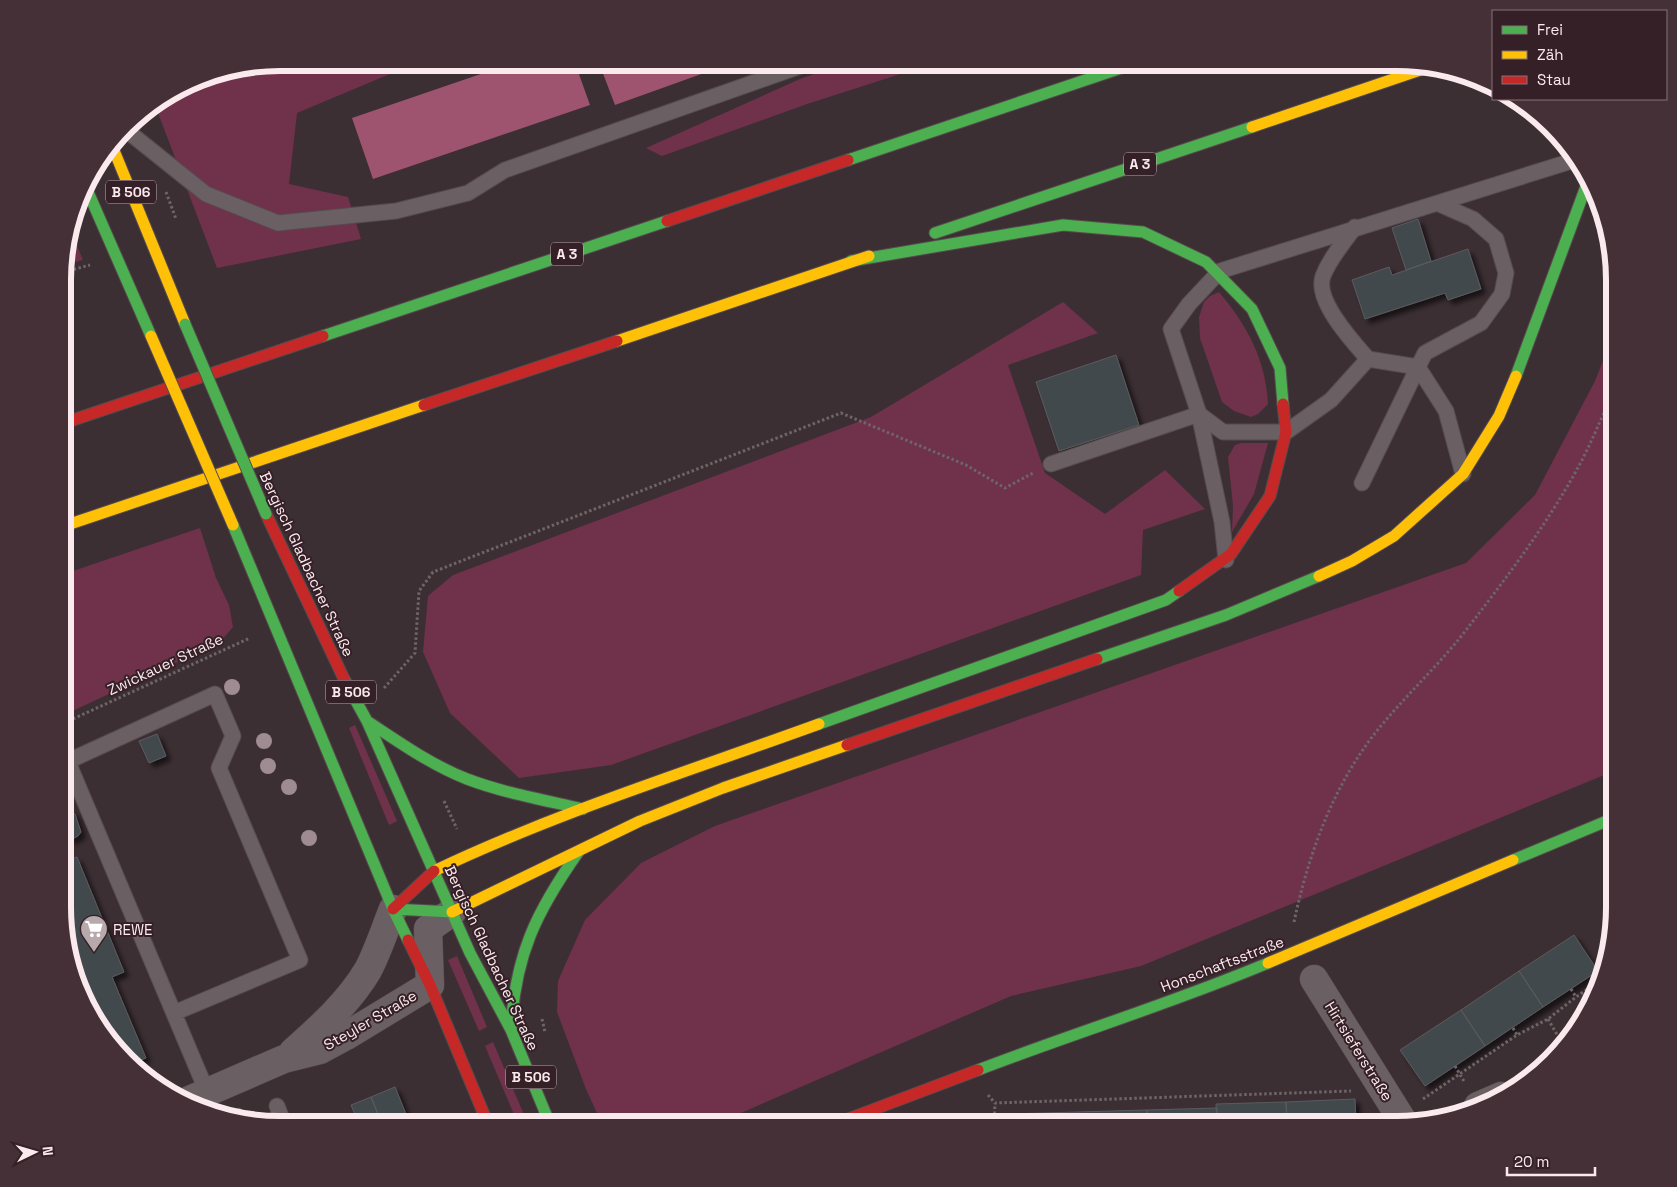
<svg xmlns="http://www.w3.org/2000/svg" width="1677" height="1187" font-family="'Space Grotesk',sans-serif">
	<defs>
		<filter id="shadow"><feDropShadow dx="4.5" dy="4.5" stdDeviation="2.5" flood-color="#0009"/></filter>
	</defs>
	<rect width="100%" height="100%" fill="#3c2f33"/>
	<path fill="#70314a" d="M280,63H416L297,113L289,184L348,197L361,239L217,268L155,105L197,79Z
		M845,63H935L807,104L662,156L646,148L800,79Z
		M71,232L83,260L64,265V252Z
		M1219,292C1247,325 1266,360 1268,404L1258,414L1251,417L1234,411L1222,402L1200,338L1199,317L1204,302L1210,296Z
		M1063,302L1098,333L1008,365L1045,473L1105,514L1165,470L1205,509L1143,530L1141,575L611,765L519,778L450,713L423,652L428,596L453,575L871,417Z
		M1614,333V771L1141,966L1011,996L734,1116L708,1124H602L586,1089L557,1012L558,981L585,920L641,863L715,826L1466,563L1535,495L1595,381Z
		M1241,443H1268L1254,494L1232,532L1233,506L1228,457L1235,445Z
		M200,528L216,578L229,605L233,627L220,642L64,715V574Z
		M355,725L397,821L389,825L349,728Z
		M457,956L487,1027L479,1031L448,960Z
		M493,1042L528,1124H518L485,1046Z"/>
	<path fill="#9e536f" d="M513,63H575L590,105L373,179L352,118Z
		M599,63H732L615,105Z"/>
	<path fill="#43484d" stroke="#5b5b5e" filter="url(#shadow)" d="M1418,219L1431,261L1406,270L1392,228Z
		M1468,249L1481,289L1448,300L1445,293L1365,319L1352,280L1389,267L1392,275Z
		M1116,355L1139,425L1059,451L1036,382Z
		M157,734L166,756L149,763L139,741Z
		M69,811L75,814L81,832L78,836L70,840L64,826V813Z
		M77,857L124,972L112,977L146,1058L133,1063L92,1015L64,935V862Z
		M1574,935L1598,971L1543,1007L1519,971Z
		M1519,971L1543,1007L1485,1046L1461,1010Z
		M1461,1010L1485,1046L1425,1086L1400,1050Z
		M395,1087L410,1124H382L371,1097Z
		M371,1097L382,1124H359L351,1105Z
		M1355,1099L1356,1124H1287L1286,1102Z
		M1286,1102L1287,1124H1217L1216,1104Z
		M240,1108L245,1120L222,1115Z
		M1217,1108V1124H1147V1110Z
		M1147,1110V1124H1078V1112Z
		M1078,1112V1124H1008V1114Z"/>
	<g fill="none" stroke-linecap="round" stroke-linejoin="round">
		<defs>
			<path id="lane" d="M126,130L206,194L278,223L396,211L468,193L505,170L809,63
				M1355,227C1344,242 1330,258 1323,276C1314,300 1353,342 1368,359L1418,367L1425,353L1481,323L1502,294L1506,273L1496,239L1473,219L1439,204
				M1418,367L1446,411L1463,474
				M1051,464L1199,414L1223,432H1286L1331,400L1368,359
				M1362,483L1418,367
				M1226,560L1222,522L1199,414L1171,329L1189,304L1220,271L1575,160
				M68,762L207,1092
				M64,763L215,694L233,736L219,768L300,960L174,1013
				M277,1106L284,1124"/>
			<path id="street" d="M1314,979L1404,1123
				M293,1052C321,1027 349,1002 368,970C378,951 385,929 393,909
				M187,1101L284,1059L320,1050L346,1036L430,985L428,929L452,912
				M1478,1106L1501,1096"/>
			<path id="fast" d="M848,160L1136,63
				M85,185L151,336
				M935,233L1252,127
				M851,261L1063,225L1143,232L1206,262L1252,309L1280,368L1283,404
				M323,336L667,221
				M1516,376L1588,181
				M233,525L393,909L408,940
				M1097,659L1226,615L1319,576
				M345,681L367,721L470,953L511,1030L550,1124
				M367,721C399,742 431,765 467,779C504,793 544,800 583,809
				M819,724L1166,600L1179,591
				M1513,860L1614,818
				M393,909L452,912
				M511,1030C515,955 536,912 579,851
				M978,1070C1074,1033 1173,1003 1268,963"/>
			<path id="slow" d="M1252,127L1429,67
				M113,148L185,324
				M617,341L869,256
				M64,526L424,405
				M1319,576L1352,561L1394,536L1463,474L1499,416L1516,376
				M434,871C558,812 690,771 819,724
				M452,912L640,821L723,788L847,745
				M1268,963L1513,860"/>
			<path id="jam" d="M667,221L848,160
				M424,405L617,341
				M64,423L323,336
				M266,514L345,681
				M1179,591L1231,554L1270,496L1286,432L1283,404
				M847,745L1097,659
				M393,909L434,871
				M408,940L430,985L488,1124
				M835,1124L978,1070"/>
		</defs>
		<use href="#lane" stroke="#564b4e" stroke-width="17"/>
		<use href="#street" stroke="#564b4e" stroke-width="29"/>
		<use href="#fast" stroke="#564b4e" stroke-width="13"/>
		<use href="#slow" stroke="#564b4e" stroke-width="13"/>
		<use href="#jam" stroke="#564b4e" stroke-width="13"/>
		<path stroke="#6d6567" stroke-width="3" stroke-dasharray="2.5 2.5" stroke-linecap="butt" d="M166,192L176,219
			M64,272L90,265
			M384,688L415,653L419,591L433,572L841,413L966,465L1005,488L1033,473
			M64,723L250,638
			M444,801L457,829
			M1294,922C1309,852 1334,783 1380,727C1409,692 1443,661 1470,625C1510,573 1550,520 1581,462C1593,439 1603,414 1614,390
			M1571,989L1576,997
			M542,1019L545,1032
			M1548,1019L1563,1045
			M1513,1028L1517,1035
			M1455,1066L1465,1083
			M988,1095L995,1103L1351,1091
			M1423,1099L1517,1035L1548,1019L1576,997L1601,980
			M579,1117L585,1124
			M994,1124L995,1103"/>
		<use href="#lane" stroke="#6a5f62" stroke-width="15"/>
		<use href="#street" stroke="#6a5f62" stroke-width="28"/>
		<use href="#fast" stroke="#4caf50" stroke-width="11"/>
		<use href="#slow" stroke="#ffc107" stroke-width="11"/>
		<use href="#jam" stroke="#c62828" stroke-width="11"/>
		<defs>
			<path id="fast-bridge" d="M185,324L266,514"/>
			<path id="slow-bridge" d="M151,336L233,525"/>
		</defs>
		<use href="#fast-bridge" stroke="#564b4e" stroke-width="13" stroke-linecap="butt"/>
		<use href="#slow-bridge" stroke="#564b4e" stroke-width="13" stroke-linecap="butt"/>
		<use href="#fast-bridge" stroke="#4caf50" stroke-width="11"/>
		<use href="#slow-bridge" stroke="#ffc107" stroke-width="11"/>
	</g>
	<g fill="#9f8c92">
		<circle cx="232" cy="687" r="8"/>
		<circle cx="264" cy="741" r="8"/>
		<circle cx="268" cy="766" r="8"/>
		<circle cx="289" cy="787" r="8"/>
		<circle cx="309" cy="838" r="8"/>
	</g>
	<defs>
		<symbol id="supermarket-pin" viewBox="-11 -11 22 30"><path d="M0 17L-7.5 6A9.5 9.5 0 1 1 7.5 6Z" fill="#b8a9ad" stroke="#362027"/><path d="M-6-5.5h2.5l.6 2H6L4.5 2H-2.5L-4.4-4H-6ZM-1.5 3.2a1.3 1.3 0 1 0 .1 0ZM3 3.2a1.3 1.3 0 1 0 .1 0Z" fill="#fff"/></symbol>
	</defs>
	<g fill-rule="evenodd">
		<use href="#supermarket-pin" x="78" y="913" width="32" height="43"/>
	</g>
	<g text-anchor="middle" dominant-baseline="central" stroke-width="4" stroke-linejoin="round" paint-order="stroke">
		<g fill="#362027" stroke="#bfadb2" stroke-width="1">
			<rect x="1124" y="152.5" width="32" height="23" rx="4"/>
			<rect x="106" y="180.5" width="50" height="23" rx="4"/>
			<rect x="551" y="242.5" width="32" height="23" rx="4"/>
			<rect x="326" y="680.5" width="50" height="23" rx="4"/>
			<rect x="506" y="1065.5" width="50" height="23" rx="4"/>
		</g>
		<g font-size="14" font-weight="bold" fill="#faeaee">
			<text x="1140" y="164">A 3</text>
			<text x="131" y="192">B 506</text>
			<text x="567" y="254">A 3</text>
			<text x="351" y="692">B 506</text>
			<text x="531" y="1077">B 506</text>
		</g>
		<g font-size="15" fill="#faeaee" stroke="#362027">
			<text transform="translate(307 564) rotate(65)">Bergisch Gladbacher Straße</text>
			<text transform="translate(165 664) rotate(-25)">Zwickauer Straße</text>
			<text transform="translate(492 958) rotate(65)">Bergisch Gladbacher Straße</text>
			<text transform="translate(1222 964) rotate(-21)">Honschaftsstraße</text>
			<text transform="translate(370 1020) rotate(-30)">Steyler Straße</text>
			<text transform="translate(1359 1051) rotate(58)">Hirtsieferstraße</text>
		</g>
		<g font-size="15" fill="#faeaee" stroke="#362027" text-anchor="start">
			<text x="113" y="929">REWE</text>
		</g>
	</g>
	<path d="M0 0H1677V1187H0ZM280 71H1397A209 209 0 0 1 1606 280V907A209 209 0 0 1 1397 1116H280A209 209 0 0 1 71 907V280A209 209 0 0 1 280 71Z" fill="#463037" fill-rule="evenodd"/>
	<path fill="none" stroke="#faeaee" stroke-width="6" d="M280 71H1397A209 209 0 0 1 1606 280V907A209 209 0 0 1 1397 1116H280A209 209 0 0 1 71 907V280A209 209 0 0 1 280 71Z"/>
	<rect x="1492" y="10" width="175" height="90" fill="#362027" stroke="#847177"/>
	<rect x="1502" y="26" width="25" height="8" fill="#4caf50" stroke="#847177"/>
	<text x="1537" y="35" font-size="15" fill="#faeaee">Frei</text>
	<rect x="1502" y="51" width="25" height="8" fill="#ffc107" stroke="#847177"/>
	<text x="1537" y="60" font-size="15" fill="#faeaee">Zäh</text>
	<rect x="1502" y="76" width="25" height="8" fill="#c62828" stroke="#847177"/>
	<text x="1537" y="85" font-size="15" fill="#faeaee">Stau</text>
	<g transform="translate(35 1152) rotate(85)" stroke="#362027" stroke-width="4" paint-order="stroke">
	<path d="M0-4L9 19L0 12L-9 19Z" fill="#faeaee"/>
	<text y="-8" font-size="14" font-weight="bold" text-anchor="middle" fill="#faeaee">N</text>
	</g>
	<path d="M1507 1167v8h88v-8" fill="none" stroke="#faeaee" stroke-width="2.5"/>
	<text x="1514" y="1167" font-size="15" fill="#faeaee" stroke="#362027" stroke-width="4" paint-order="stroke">20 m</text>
</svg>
